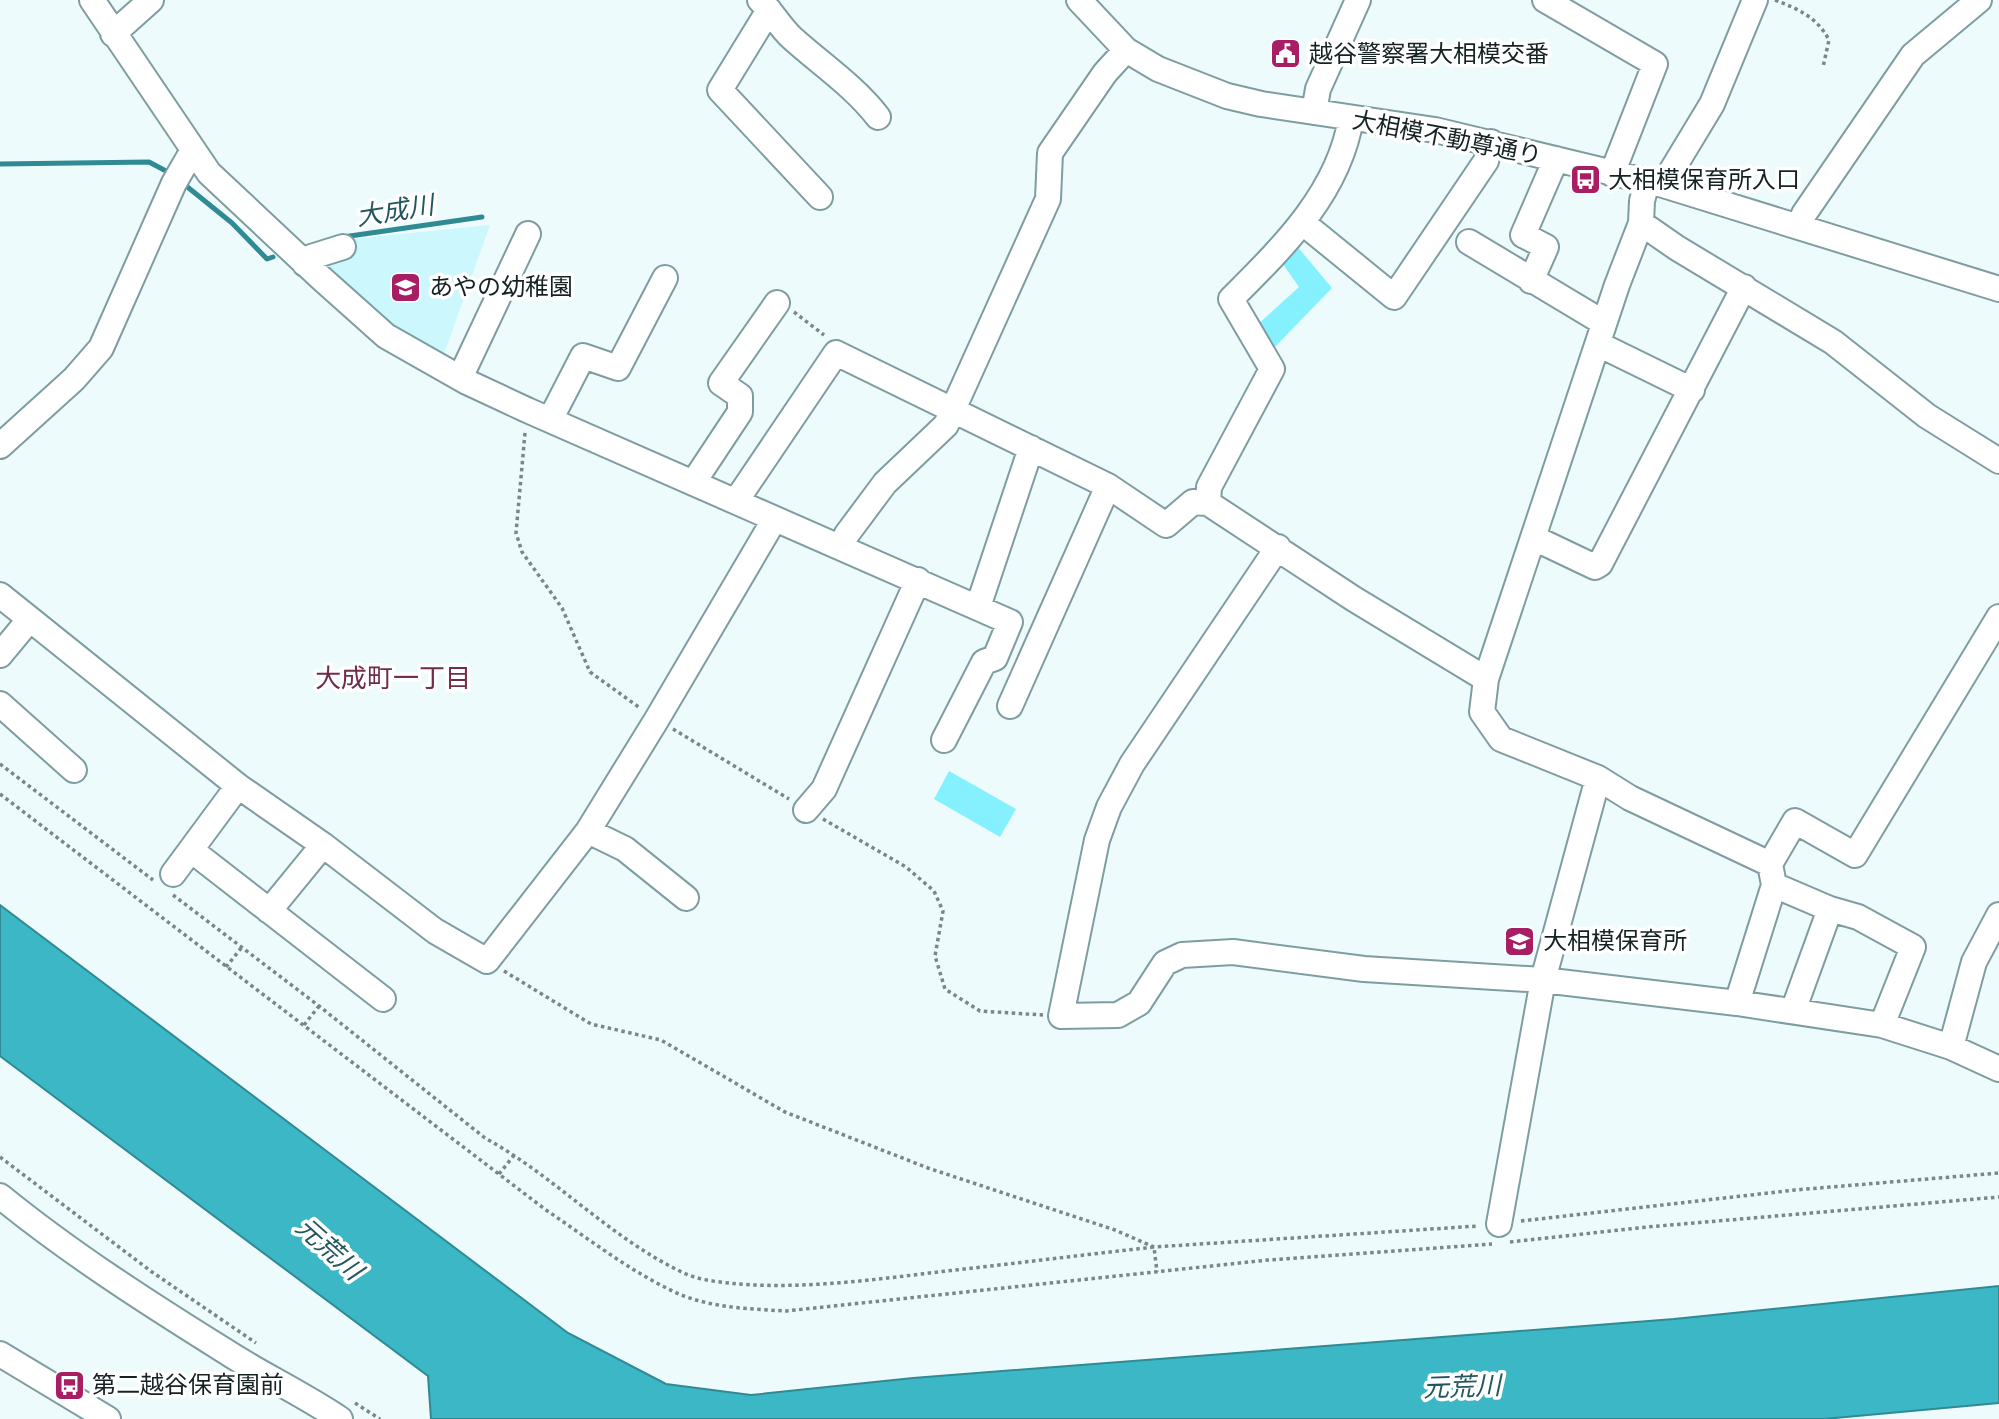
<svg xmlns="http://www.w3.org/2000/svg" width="1999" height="1419" font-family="Rubik,'Noto Sans JP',sans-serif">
	<rect width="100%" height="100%" fill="#eefbfd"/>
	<path fill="#ccf7fd" d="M490,225L443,357L406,338L319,262L342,240Z"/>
	<path fill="#85f1ff" d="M1297,246L1332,288L1271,351L1255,327L1299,287L1280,260Z
		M949,771L1016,809L1000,837L934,799Z"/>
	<path fill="#3cb7c5" stroke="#308a94" stroke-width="2" d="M0,905L568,1333L666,1384L751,1395L913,1378L1674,1319L1999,1286V1403L1824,1419H431L428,1376L0,1056Z"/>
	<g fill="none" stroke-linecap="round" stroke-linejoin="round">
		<path stroke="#308a94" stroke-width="5" d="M0,164L149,162L166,171
			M185,185L232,223L267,259L273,257
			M343,237L482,217"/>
		<defs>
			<path id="minor" d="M92,0L209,173L321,278L386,336L467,382L527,410L1010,622L995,658L984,662L944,740
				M760,0C772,12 780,27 792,38C822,65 854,86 878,117
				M1079,0L1126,50L1158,69L1227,96L1261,104L1435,130L1663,185L1999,289
				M1545,0L1655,64L1612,174
				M769,10L720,90L820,197
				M113,34L151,0
				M1314,112L1318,89L1358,0
				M1663,185L1712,104L1755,0
				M1303,223L1394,297L1486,161L1491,142
				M1641,223L1677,248L1833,342L1927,416L1999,461
				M1799,227L1804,214L1913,55L1979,0
				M1469,242L1604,323
				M305,264L311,257L343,247
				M1531,281L1546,247L1523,235L1556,159
				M1598,344L1692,390
				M460,378L528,234
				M550,420L583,356L618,368L665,278
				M0,446L74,379L101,348L174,183L193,150
				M693,483L740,412V396L721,383L777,303
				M736,501L836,353L1108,486L1166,525L1193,502L1208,503L1354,599L1486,679
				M1208,503L1209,487L1272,369L1231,299C1282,248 1339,193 1351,118
				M1534,538L1595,567L1600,564L1744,287
				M840,547L847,534L885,483L946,425L1048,199L1050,153L1105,73L1126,50
				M1278,547L1132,764L1109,807L1097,840L1061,1016L1118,1015L1139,1003L1165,963L1182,955L1233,952L1364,969L1543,980L1737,1003L1882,1025L1951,1047L1999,1069
				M0,595L238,786L323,845L435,931L487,961L588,831L657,719L774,520
				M978,607L1031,448
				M0,655L29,620
				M0,704L74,770
				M1010,706L1108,486
				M1598,778L1630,798L1770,864L1774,885L1737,1003
				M806,810L824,789L918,580
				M588,831L625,849L686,898
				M191,850L383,999
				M1770,864L1795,821L1855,855L1999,617
				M173,874L238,786
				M1774,885L1830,909L1858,917L1913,947L1882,1025
				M269,911L323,845
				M1793,1011L1830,909
				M1951,1047L1974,962L1999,915
				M0,1196C70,1253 148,1303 225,1351C262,1375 303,1394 340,1419
				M1499,1224L1543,980L1598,778L1501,739L1482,712L1486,679L1617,285L1641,223L1642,201L1647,182
				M0,1354L108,1419"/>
		</defs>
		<use href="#minor" stroke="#7e9da1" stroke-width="28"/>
		<path stroke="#7a8788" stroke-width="3.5" stroke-dasharray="3.5 3.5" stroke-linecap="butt" d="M1775,0C1798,9 1817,17 1829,40L1823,67
			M794,312L824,335
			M525,433L516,533L522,552L562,608L590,672L640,708
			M673,729L789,799
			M0,764L153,880
			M0,794L546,1210C589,1239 632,1273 679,1294C712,1308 751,1309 786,1311L1268,1260L1492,1244
			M823,819L906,867L934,891L943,911L935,956L945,989L980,1011L1043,1015
			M173,895L319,1006L485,1138C556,1177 612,1240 686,1274C702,1281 721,1282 738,1284C805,1289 872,1280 938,1272C1010,1264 1082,1255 1154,1247L1157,1272
			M226,967L242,947
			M504,971L591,1024L661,1040L785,1112L928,1168L1115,1230L1154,1247L1478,1226
			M304,1025L319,1006
			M0,1157L152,1272L256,1343
			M499,1174L515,1154
			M1521,1221L1795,1190L1999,1173
			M1510,1242L1647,1227L1999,1197
			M355,1403L380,1419"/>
		<use href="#minor" stroke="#fff" stroke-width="24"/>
	</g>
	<defs>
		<symbol id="civic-square" viewBox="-11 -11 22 22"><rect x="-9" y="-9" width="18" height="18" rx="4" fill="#a81e64" stroke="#fff"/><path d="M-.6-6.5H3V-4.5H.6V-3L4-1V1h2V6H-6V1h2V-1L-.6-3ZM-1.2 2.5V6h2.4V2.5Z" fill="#fff"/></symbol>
		<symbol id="bus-square" viewBox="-11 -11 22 22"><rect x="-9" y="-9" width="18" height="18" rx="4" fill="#a81e64" stroke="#fff"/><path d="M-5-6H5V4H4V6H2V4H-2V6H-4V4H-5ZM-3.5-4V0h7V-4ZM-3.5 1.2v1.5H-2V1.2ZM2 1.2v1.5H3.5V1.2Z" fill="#fff"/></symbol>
		<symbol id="school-square" viewBox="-11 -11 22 22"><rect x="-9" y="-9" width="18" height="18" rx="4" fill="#a81e64" stroke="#fff"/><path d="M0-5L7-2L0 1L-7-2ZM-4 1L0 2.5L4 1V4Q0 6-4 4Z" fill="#fff"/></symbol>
	</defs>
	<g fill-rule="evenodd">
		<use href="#civic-square" x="1268" y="36" width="35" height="35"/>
		<use href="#bus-square" x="1568" y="162" width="35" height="35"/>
		<use href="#school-square" x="388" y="270" width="35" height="35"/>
		<use href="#school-square" x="1502" y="924" width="35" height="35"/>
		<use href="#bus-square" x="52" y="1368" width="35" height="35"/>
	</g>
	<g text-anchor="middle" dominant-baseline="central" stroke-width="7" stroke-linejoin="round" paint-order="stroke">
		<g font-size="24" fill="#152223" stroke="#fff" text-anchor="start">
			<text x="1309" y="54">越谷警察署大相模交番</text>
			<text x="1608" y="180">大相模保育所入口</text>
			<text x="429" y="287">あやの幼稚園</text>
			<text x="1543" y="941">大相模保育所</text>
			<text x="92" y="1385">第二越谷保育園前</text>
		</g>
		<g font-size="24" fill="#152223" stroke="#fff">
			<text transform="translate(1447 138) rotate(11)">大相模不動尊通り</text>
		</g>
		<g font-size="26" font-style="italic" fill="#24575d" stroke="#fff">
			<text transform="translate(395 211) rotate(-9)">大成川</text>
			<text transform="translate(329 1249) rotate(42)">元荒川</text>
			<text transform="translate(1462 1387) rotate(-2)">元荒川</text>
		</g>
		<g font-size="26" fill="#6f2d49" stroke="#fff">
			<text x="393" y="678">大成町一丁目</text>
		</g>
	</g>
</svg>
